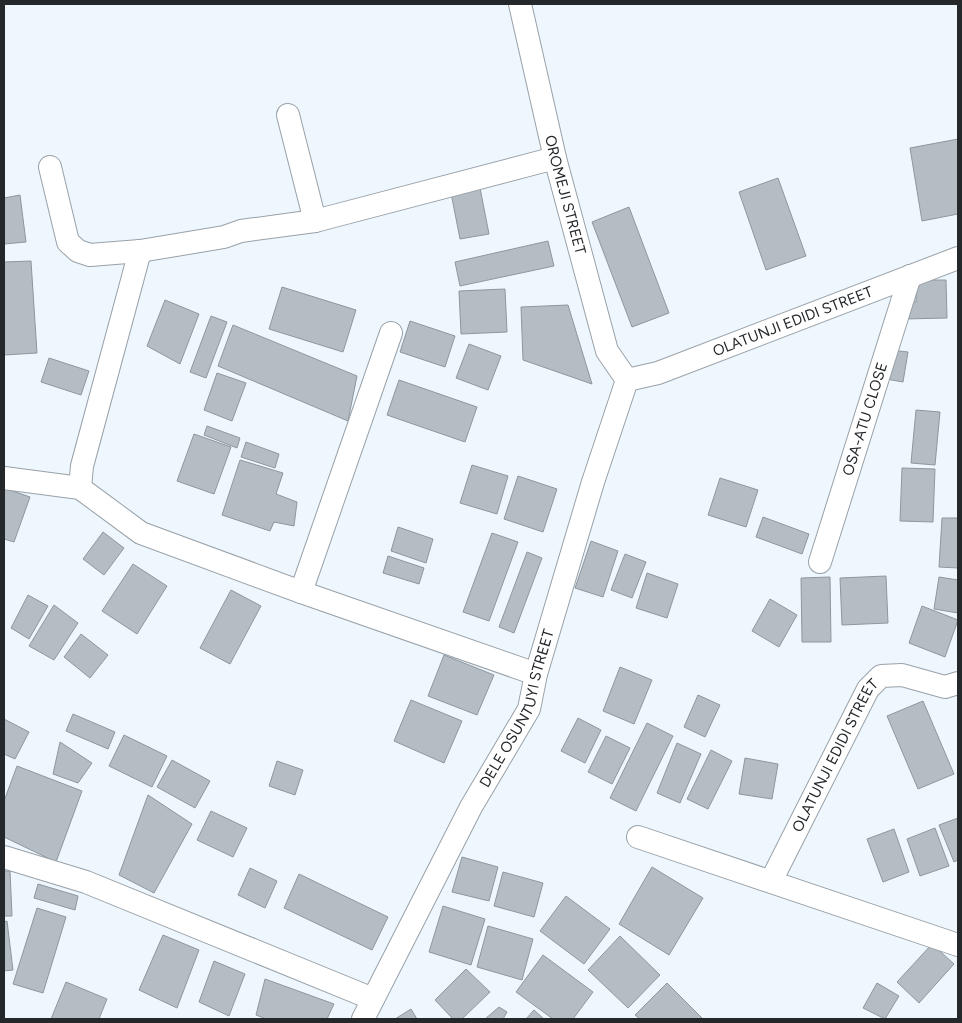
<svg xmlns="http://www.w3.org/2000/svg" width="962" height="1023" font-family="Figtree,sans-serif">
	<rect width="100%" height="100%" fill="#eef7fe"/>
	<path fill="#b5bdc4" stroke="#8f979e" d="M958,139V214L922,221L910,148Z
		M778,178L806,256L766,270L739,192Z
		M480,188L489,234L460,239L451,193Z
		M20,195L26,242L4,244V198Z
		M629,207L669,313L632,327L592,222Z
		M548,241L554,266L460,286L455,262Z
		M31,261L37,353L4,355V262Z
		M916,280H946L947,318L904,319V303L916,302Z
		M282,287L356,310L343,352L269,329Z
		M505,289L507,332L461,334L459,291Z
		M165,300L199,314L180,364L147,346Z
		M568,305L592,384L523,360L521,307Z
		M211,316L227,322L206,378L190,372Z
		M410,321L455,336L445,367L400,352Z
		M233,325L357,376L348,421L218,366Z
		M469,344L501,356L488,390L456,378Z
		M891,350L908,352L903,382L886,379Z
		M49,358L89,371L81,395L41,382Z
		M217,373L246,383L232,421L204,410Z
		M399,380L477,407L465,442L387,415Z
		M916,410L940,412L935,465L911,463Z
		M207,426L240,438L237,448L204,435Z
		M194,434L231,447L214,494L177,481Z
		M246,442L279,454L275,468L241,457Z
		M240,460L283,473L276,494L297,502L294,526L274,522L270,531L222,515Z
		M472,465L508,476L497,514L460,503Z
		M902,468L935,469L933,522L900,521Z
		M518,476L557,489L543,532L504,519Z
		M720,478L758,490L746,527L708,515Z
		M4,488L30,497L14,542L4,539Z
		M763,517L809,534L802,554L756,537Z
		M942,518H958V568L939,567Z
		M398,527L433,539L426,563L391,551Z
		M103,532L124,548L104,575L83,559Z
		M492,533L518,542L489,621L463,612Z
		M591,541L618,551L603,597L575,588Z
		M527,552L542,558L514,633L499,627Z
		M625,554L646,562L632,598L611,590Z
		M388,556L424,568L419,584L383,573Z
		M133,564L167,586L137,634L102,611Z
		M647,573L678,584L667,618L636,608Z
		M886,576L888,623L842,625L840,578Z
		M830,577L831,642H802L801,578Z
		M939,577L958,580V613L934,609Z
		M231,590L261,606L230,664L200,648Z
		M28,595L48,606L29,639L11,628Z
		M770,599L797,615L779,647L752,631Z
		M54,605L78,623L54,660L29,646Z
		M922,606L958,620L945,657L909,643Z
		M81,634L108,655L90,678L64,657Z
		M444,655L494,675L477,715L428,696Z
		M620,667L652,680L634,724L603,711Z
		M698,695L720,705L705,737L684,727Z
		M411,700L462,721L444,763L394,741Z
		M923,701L954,774L918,789L887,716Z
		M73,714L115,732L108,749L66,731Z
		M578,718L601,730L585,763L561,751Z
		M4,719L29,732L15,759L4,754Z
		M647,723L673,736L636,811L610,798Z
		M124,735L167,756L152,787L109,766Z
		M606,736L630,748L612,784L588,772Z
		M60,742L92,763L78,783L53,774Z
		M677,743L701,754L680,803L657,793Z
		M711,750L732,761L708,809L687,799Z
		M745,758L778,764L772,799L739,794Z
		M172,760L210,781L195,808L157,787Z
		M277,761L303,770L295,795L269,786Z
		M17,766L82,791L56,862L4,837V801Z
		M148,795L192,824L154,893L119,875Z
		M211,811L247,828L233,857L197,840Z
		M958,818V860L954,862L939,825Z
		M935,828L949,866L920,876L907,839Z
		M894,829L909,872L883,882L867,839Z
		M462,857L498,867L489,901L452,892Z
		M652,867L703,898L669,955L619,924Z
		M250,868L277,881L265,908L238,895Z
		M4,871H10L12,916H4Z
		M503,872L543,883L534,917L494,906Z
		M299,874L388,917L372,950L284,908Z
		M38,884L78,896L75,910L34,898Z
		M566,896L610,929L584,964L540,931Z
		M443,906L485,919L471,965L429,952Z
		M37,908L66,917L43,993L13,984Z
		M7,921L13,970L4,971V922Z
		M488,926L533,939L522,980L477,967Z
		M163,935L199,950L177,1008L139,990Z
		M620,936L660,975L628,1008L588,970Z
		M932,944L954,964L919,1003L897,982Z
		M543,955L593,992L573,1019H553L516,992Z
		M214,961L245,974L229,1016L199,1002Z
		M466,969L490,992L462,1019H453L435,1000Z
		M265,979L334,1004L327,1019H266L256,1015Z
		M66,982L107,999L99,1019H51Z
		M667,983L703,1019H640L635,1015Z
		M877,983L899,996L885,1019L863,1008Z
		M499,1007L507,1012L503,1019H485Z
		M411,1009L417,1019H395Z
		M534,1010L544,1019H526Z"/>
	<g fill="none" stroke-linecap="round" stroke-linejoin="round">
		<defs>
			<g id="street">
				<path id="s1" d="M520,4L555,158L607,351L627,380"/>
				<path d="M288,115L315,221"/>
				<path d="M50,167L68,242L78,251L90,255L140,251L224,237L241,231L315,221L555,158"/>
				<path id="s2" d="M627,380L658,373L958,258"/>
				<path d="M4,478L80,488L141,533L301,592L536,674"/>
				<path d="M80,488L82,466L140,251"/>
				<path id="s3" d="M820,562L910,276"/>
				<path d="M301,592L391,333"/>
				<path d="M638,837L958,945"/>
				<path d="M4,857L86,882L373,999"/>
				<path id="s4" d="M771,881L868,689L881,676L902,675L945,687L958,683"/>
				<path id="s5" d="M363,1019L471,807L529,709L536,674L593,482L627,380"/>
			</g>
		</defs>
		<use href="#street" stroke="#99a1a8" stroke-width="24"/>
		<use href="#street" stroke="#fff" stroke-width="22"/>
	</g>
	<g text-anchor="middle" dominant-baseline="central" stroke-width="4" stroke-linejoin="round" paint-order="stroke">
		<g font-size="15" fill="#25282b" stroke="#eef7fe">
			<text stroke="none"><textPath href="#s1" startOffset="196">OROMEJI STREET</textPath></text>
			<text stroke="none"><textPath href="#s2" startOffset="176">OLATUNJI EDIDI STREET</textPath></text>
			<text stroke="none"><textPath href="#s3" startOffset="150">OSA-ATU CLOSE</textPath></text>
			<text stroke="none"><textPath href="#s5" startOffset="348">DELE OSUNTUYI STREET</textPath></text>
			<text stroke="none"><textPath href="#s4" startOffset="141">OLATUNJI EDIDI STREET</textPath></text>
		</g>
	</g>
	<rect width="962" height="1023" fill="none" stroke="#25282b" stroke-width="10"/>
</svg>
